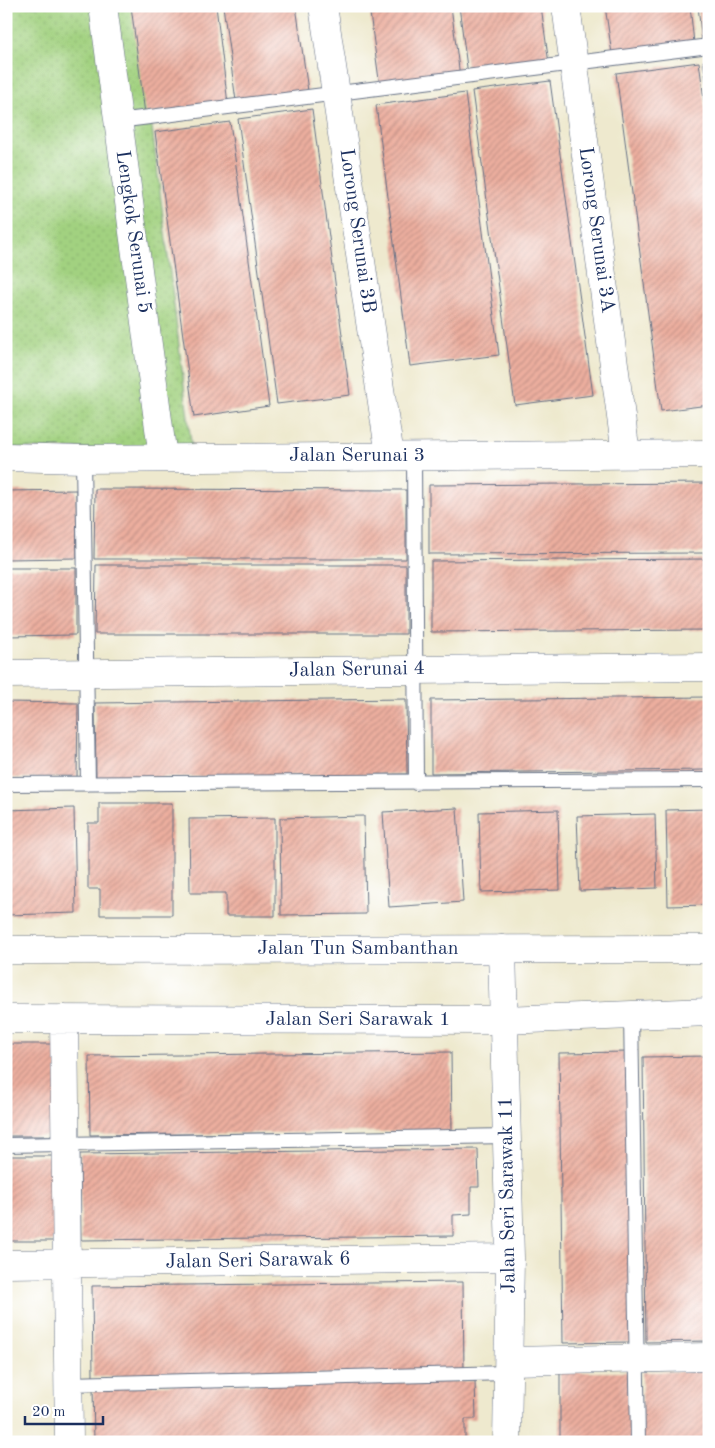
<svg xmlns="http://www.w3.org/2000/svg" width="715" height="1448" font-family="'Old Standard TT',serif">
	<defs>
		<pattern id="grass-dots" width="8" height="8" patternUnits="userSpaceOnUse" patternTransform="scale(1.25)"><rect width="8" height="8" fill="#a2d180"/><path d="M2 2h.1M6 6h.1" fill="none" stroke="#8bb471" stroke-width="1.8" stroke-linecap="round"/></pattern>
		<pattern id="building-hatch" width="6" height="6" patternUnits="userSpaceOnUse" patternTransform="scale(1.25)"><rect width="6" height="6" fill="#edaf9f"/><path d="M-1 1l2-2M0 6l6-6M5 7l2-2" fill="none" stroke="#bf8f85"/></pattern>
	</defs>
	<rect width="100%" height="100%" fill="#fff"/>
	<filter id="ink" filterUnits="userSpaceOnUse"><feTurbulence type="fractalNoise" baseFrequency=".02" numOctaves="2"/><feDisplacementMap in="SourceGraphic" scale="10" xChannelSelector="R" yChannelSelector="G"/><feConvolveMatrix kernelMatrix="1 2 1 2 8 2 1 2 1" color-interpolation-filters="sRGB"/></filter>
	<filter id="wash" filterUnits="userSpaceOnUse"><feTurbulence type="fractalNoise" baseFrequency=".0096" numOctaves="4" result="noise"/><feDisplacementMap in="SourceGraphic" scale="20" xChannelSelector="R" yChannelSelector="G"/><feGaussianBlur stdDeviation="1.12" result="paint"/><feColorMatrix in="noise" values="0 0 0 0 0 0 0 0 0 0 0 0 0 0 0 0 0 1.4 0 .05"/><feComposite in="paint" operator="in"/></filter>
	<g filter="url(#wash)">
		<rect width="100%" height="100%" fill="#eee9ce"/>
		<path fill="url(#grass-dots)" stroke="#5e806f" d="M6,6H137L192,450L6,448Z"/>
		<g id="blocks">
			<path fill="url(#building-hatch)" d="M131,6H216L228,104L145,114Z
				M223,6H296L308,91L236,101Z
				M369,6H451L460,77L380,87Z
				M459,6H541L549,64L468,75Z
				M605,6H690L694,43L612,54Z
				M698,6H709V41L702,42Z
				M709,60V92L708,93L703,61Z
				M699,62L709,136V405L661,411L616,73Z
				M550,81L593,395L515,405L472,91Z
				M465,93L499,355L410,366L376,105Z
				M312,109L350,395L277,404L238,119Z
				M230,122L269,406L194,417L155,132Z
				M709,483V553L429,554V485Z
				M95,489L406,490V559H94Z
				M76,490L77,558L6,559V491Z
				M709,559V630L431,632V561Z
				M96,565H406V634H95Z
				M6,568H76V635L6,636Z
				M709,697V770L431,773V700Z
				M406,699L407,774L96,778L95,703Z
				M6,702L78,703L77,778H6Z
				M99,803H172V915H100V889H88V823H99Z
				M74,808L76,913L6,915V810Z
				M457,808L463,902L389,907L383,812Z
				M709,809V905L668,906L666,810Z
				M558,810L560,890L481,892L479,812Z
				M655,814L657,888L580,891L577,816Z
				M364,816L366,914L281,915L280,818Z
				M275,818V916H226V893H190L189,819Z
				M6,1044H58L57,1136H6Z
				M451,1052L452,1131L90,1135L89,1056Z
				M629,1052L633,1342L563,1343L559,1053Z
				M709,1056V1341L646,1342L643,1057Z
				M478,1149L479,1187H471V1214L453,1215V1236L81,1240L80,1154Z
				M6,1156H56V1241H6Z
				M463,1282L464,1373L93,1377L92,1286Z
				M709,1371V1442H642V1372Z
				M560,1372H633V1442H560Z
				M475,1381L476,1419H465V1442H94L93,1386Z"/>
		</g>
	</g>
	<g filter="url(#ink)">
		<use href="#blocks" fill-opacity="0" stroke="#657085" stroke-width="1"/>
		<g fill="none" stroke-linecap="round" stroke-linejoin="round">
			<defs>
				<path id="service" d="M118,121L709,46
					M414,456L416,783
					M83,459L88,784
					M6,784L709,780
					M631,1015L638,1442
					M6,1145L507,1136
					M68,1384L508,1373"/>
				<path id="minor" d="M103,6L163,458
					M323,6L390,456
					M566,6L626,454
					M6,457L83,459L709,454
					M6,674L709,667
					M502,949L510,1258L507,1442
					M6,1019L504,1020L709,1012
					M64,1019L69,1442
					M6,1264L510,1258
					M509,1361L709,1357"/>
				<path id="tertiary" d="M6,950L709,949"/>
			</defs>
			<use href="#service" stroke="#657085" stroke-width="16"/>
			<use href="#minor" stroke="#657085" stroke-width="29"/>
			<use href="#tertiary" stroke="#657085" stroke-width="29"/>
			<use href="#service" stroke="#fff" stroke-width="14"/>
			<use href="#minor" stroke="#fff" stroke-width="28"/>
			<use href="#tertiary" stroke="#fff" stroke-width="28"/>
		</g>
	</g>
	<g text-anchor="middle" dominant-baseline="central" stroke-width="4.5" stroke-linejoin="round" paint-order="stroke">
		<g font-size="20" fill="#1b2f5e" stroke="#fff">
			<text transform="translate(596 230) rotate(82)">Lorong Serunai 3A</text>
			<text transform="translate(357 231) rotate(82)">Lorong Serunai 3B</text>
			<text transform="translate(133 232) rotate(82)">Lengkok Serunai 5</text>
			<text x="357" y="456">Jalan Serunai 3</text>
			<text transform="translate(357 670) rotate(-1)">Jalan Serunai 4</text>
			<text x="358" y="949">Jalan Tun Sambanthan</text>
			<text x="358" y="1020">Jalan Seri Sarawak 1</text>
			<text transform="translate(508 1195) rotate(-91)">Jalan Seri Sarawak 11</text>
			<text transform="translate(258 1261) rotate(-1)">Jalan Seri Sarawak 6</text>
		</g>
	</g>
	<rect width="715" height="1448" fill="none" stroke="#fff" stroke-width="25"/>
	<path d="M25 1416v8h78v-8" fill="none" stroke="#1b2f5e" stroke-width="2.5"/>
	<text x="32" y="1416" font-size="15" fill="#1b2f5e" stroke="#ffffff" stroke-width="4" paint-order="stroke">20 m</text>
</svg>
